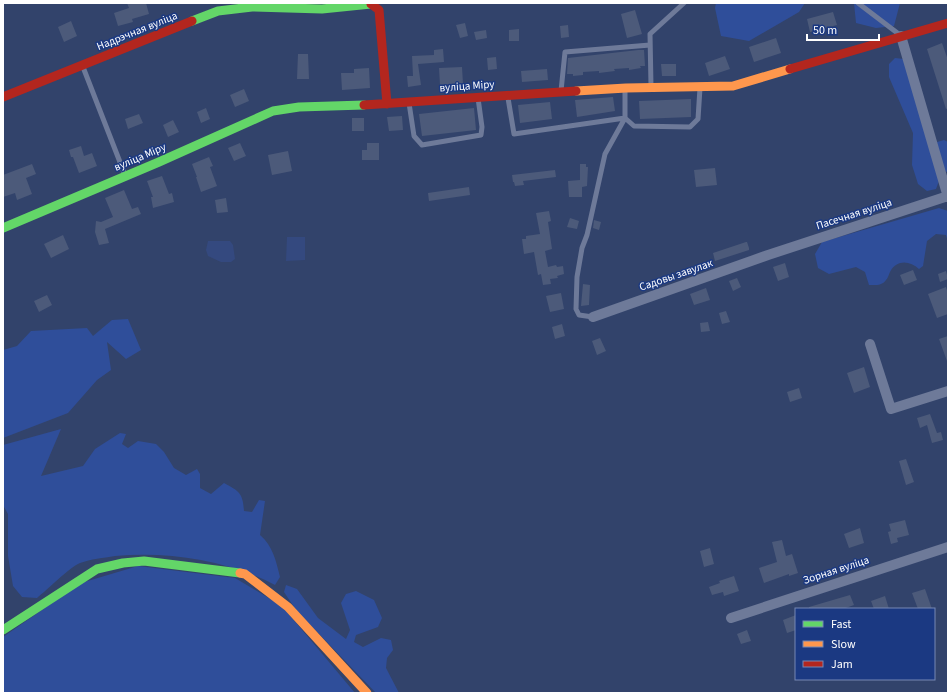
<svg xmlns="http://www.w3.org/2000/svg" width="951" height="696" font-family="'Source Sans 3',sans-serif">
	<rect width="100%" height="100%" fill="#32436b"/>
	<path fill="#2f4e9a" d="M716,3H805L799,12L749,41L721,36L715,8Z
		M854,3H900L894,26L876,28L856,23Z
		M895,58L904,59L939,181L936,189L927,191L918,184L912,165L913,133L889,77V64Z
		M944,140L948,142V172L943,171L937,149V142Z
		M939,208L948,211V242L946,235L936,234L927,241L923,266L919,269C910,261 897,259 890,272C889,274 888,278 886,280C882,286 875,285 869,285L865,272L856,267L829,274L818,268L815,254L822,242Z
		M128,319L141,350L126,359L107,342L111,370L97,380L68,413L3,438V350L17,346L31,331L87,328L93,336L112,320Z
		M61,429L41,476L83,466L95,449L120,433L126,434L122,444L128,448L138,441L156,444L164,452L174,468L186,475L197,469L200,474V488L211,494L224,483C239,491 243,493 244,511L252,512L259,500L265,501L260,535C273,546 276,561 280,577L275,585C227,560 168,551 115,556C103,558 91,559 80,563C70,567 47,590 37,598L22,597L13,586L8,556V514L3,505V445Z
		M138,566L235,578L282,606L355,693H3V637L81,583Z
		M286,585L297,589L318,618L346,639L350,630L341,603L346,594L356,591L374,600L382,618L378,627L356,635L354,642L363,647L381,638L391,640L393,650L387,658L386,668L399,693H376L296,610L284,592Z"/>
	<path fill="#34497f" d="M287,237H305V260L286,261Z
		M208,241H230L233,245L235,259L231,262H221L208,256L206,250Z"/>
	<path fill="#4c5a7a" d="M127,3H146L149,14L132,19L133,22L118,26L114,13L129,8Z
		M635,10L642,34L627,38L621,14Z
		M833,12L837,25L810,32L807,19Z
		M71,21L77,36L64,42L58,27Z
		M465,23L468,36L460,38L456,25Z
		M568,25L569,37L561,38L560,26Z
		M519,29V41H509V30Z
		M486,30L487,38L476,40L474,32Z
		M776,38L781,53L754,62L749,47Z
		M942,43L948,60V108L946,109L927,49Z
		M443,49L444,62L418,64L421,85L408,87L407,76H413L412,56L434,55V50Z
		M638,50H644L645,66H640L641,68L629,70V68L614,69L615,71L599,73V71L583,72V75L573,76V74H567L568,58Z
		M298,54H308L309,79H297Z
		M725,56L730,69L709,76L705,63Z
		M496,57L497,69L488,70L487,58Z
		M661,64H676V76H662Z
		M462,67L463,84L440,85L439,68Z
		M369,68L370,88L342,90L341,73H354V69Z
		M547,69L548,80L522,82L521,71Z
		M244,89L249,101L235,107L230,95Z
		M613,97L615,111L577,117L575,100Z
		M691,99V117L640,119L639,101Z
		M550,102L552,119L520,123L518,105Z
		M206,108L210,119L201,123L197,112Z
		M474,108L476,130L422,136L419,114Z
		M139,114L143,123L128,129L125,119Z
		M402,116L403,130L389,131L387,117Z
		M352,118H364V131H352Z
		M173,120L179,132L168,137L163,125Z
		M240,143L246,156L234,161L228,148Z
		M367,143H379V160H362V150H367Z
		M81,146L84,156L92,153L97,166L79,173L73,157H71L69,150Z
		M288,151L292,171L272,175L268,155Z
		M209,157L213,166L210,167L217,186L201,192L196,177H197L192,164Z
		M32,164L36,174L26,178L32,194L17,200L15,193L3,197V175Z
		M580,164H586V167H588L587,186L582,187V197H569L568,181L580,180Z
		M715,168L717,185L696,187L694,170Z
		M555,170L556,177L523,181L524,185L515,186L514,182H513L512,175Z
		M162,176L169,194L172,193L174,202L153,208L151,197H153L147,181Z
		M469,187L470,195L429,201L428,193Z
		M124,190L132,209L138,207L141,214L105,229L109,243L99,245L95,232L96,221L101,222L113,217L105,198Z
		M226,198L228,212L217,213L215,200Z
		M549,211L551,221L548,222L552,249L545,251L548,267L556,265L557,267L563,266L564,274L557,276L558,278L550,279L551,284L543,285L541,274L538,275L534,252L524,254L522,239H526V236L540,234L536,213Z
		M570,218L579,221L577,229L567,227Z
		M594,220L601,222L599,230L593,228Z
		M63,235L69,249L51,258L44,244Z
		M746,242H747L749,248V250L715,261L713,253Z
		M785,263L789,277L778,281L773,267Z
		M913,270L917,280L904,285L900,275Z
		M946,271L948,279L940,282L938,274Z
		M737,278L741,287L733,291L729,281Z
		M583,284L590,285L589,305L581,306Z
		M946,287L948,294V314L937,318L928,294Z
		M706,288L710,300L694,305L690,294Z
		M561,293L564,309L550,312L546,296Z
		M47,295L52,305L39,312L34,301Z
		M726,311L730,322L722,324L719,313Z
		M708,322L710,331L701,332L700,323Z
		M562,324L565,336L555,339L552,327Z
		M948,336V361H947L939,339Z
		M600,338L606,351L597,355L592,341Z
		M864,367L870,387L854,393L847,373Z
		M799,388L802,398L790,402L787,392Z
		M930,414L937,433L941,432L943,440L932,443L927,425L920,428L917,418Z
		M906,459L914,482L906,485L899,461Z
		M905,520L909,535L897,538L898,542L891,544L888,532L891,531L889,524Z
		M860,528L864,543L849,548L844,534Z
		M782,540L786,556L792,554L798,573L789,576V574L764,583L759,568L777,562L772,542Z
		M710,548L714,564L704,567L700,551Z
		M734,576L739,591L724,596L723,592L712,595L709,587L720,583L719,581Z
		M925,589L932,609H918L912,593Z
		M850,595L854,605L843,609H809V607Z
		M885,596L889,609H874L871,601Z
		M796,615V630L787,633L783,620Z
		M747,630L751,641L741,644L737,634Z"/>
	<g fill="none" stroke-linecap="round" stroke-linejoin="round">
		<path stroke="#6e7a99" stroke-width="5" d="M858,3L900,35
			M83,67L125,175
			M651,86L650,34L684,3
			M625,89V118L634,126L690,127L698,119L700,88
			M561,91L565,52L650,45
			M508,98L514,134L625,118
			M409,103L414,136L422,145L481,135L482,127L478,98
			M593,317L579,315L576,309L577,277L582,248L587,235L605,154L625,118"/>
		<path stroke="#6e7a99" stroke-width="10" d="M901,36L948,197
			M593,317L768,255L948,196
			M870,344L891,409L948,391
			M731,618L948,547"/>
		<path stroke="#63d668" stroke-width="9" d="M192,21L218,11L252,7L322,9L371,4
			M3,228L159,162L273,111L299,107L364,105
			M3,630L97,569L123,563L144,561L240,573"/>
		<path stroke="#ff974d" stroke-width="9" d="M576,91L626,88L733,86L790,69
			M240,573L245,574L288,607L367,693"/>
		<path stroke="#b3261e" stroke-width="9" d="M371,4L379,10L387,104
			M790,69L948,23
			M3,97L192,21
			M364,105L576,91"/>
	</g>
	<g text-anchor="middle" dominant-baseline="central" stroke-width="3" stroke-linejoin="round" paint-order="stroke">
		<g font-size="11" fill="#fff" stroke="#1b3982">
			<text transform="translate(137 31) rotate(-22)">Надрэчная вуліца</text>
			<text transform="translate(467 86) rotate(-4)">вуліца Міру</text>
			<text transform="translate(140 157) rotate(-23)">вуліца Міру</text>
			<text transform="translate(854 214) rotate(-18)">Пасечная вуліца</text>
			<text transform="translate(676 275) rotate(-19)">Садовы завулак</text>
			<text transform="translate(836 570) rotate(-18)">Зорная вуліца</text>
		</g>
	</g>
	<rect width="951" height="696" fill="none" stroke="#ffffff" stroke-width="8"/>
	<rect x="795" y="608" width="140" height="72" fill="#1b3982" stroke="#7688b4"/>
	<rect x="803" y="621" width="20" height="6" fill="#63d668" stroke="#7688b4"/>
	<text x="831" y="628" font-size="12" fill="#ffffff">Fast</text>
	<rect x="803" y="641" width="20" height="6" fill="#ff974d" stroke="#7688b4"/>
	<text x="831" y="648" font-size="12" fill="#ffffff">Slow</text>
	<rect x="803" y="661" width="20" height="6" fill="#b3261e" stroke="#7688b4"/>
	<text x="831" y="668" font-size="12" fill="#ffffff">Jam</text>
	<path d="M807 34v6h72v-6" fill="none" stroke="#ffffff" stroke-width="2"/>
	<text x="813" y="34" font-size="12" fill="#ffffff" stroke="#1b3982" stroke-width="3" paint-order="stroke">50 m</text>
</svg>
